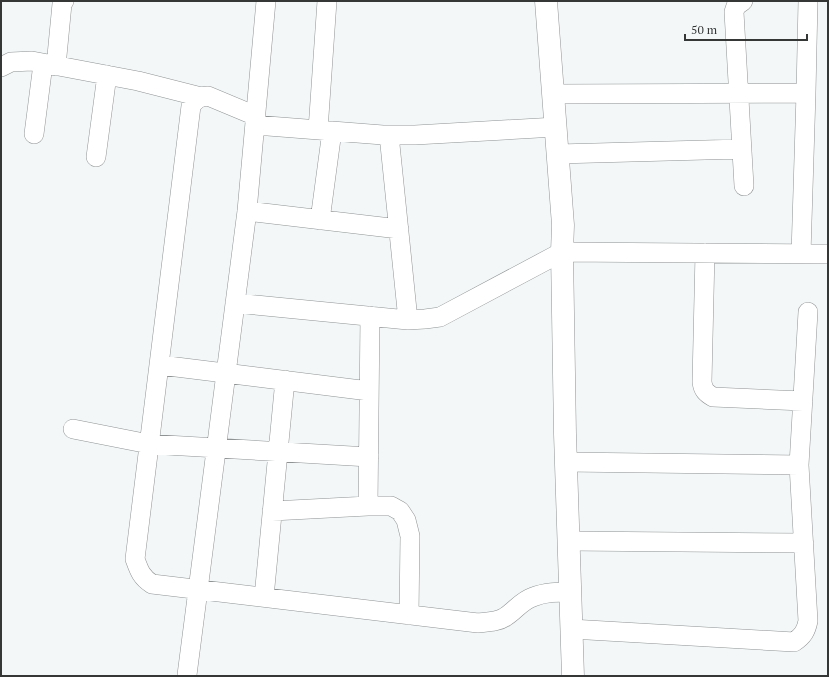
<svg xmlns="http://www.w3.org/2000/svg" width="829" height="677" font-family="'PT Serif',serif">
	<rect width="100%" height="100%" fill="#f3f7f8"/>
	<g fill="none" stroke-linecap="round" stroke-linejoin="round">
		<defs>
			<path id="minor" d="M743,1L736,6L734,12L744,186
				M56,66L62,4L64,1
				M1,67L11,62L32,61L138,81L201,97
				M554,94L806,93
				M256,116L208,96C199,97 196,99 191,106L135,559C139,570 141,577 152,584L478,623C487,622 498,622 505,617C515,611 521,601 533,597C545,592 558,592 570,592
				M255,125L383,135H415L556,127
				M318,130L327,1
				M34,134L43,64
				M389,135L408,320
				M558,154L742,149
				M96,157L107,75
				M247,211L399,229
				M320,220L332,131
				M705,253L702,382C703,390 706,393 713,397L803,401
				M801,254L806,93L808,1
				M235,303L408,320L425,319L440,317L562,252L828,254
				M370,316L368,506H391L400,511L406,520L410,536L409,615
				M160,365L369,391
				M73,429L149,444L369,457
				M566,462L799,465
				M272,511L368,506
				M569,541L804,543
				M264,597L285,380
				M571,629L794,642C803,636 806,631 808,621L799,465L808,312
				M187,675L247,211L266,1"/>
			<path id="tertiary" d="M546,1L563,225L562,252L565,434L573,676"/>
		</defs>
		<use href="#minor" stroke="#909394" stroke-width="20"/>
		<use href="#tertiary" stroke="#909394" stroke-width="23"/>
		<use href="#minor" stroke="#fff" stroke-width="19"/>
		<use href="#tertiary" stroke="#fff" stroke-width="22"/>
	</g>
	<rect width="829" height="677" fill="none" stroke="#353737" stroke-width="4"/>
	<path d="M685 34v6h122v-6" fill="none" stroke="#353737" stroke-width="2"/>
	<text x="691" y="34" font-size="12" fill="#353737" stroke="#f3f7f8" stroke-width="3" paint-order="stroke">50 m</text>
</svg>
